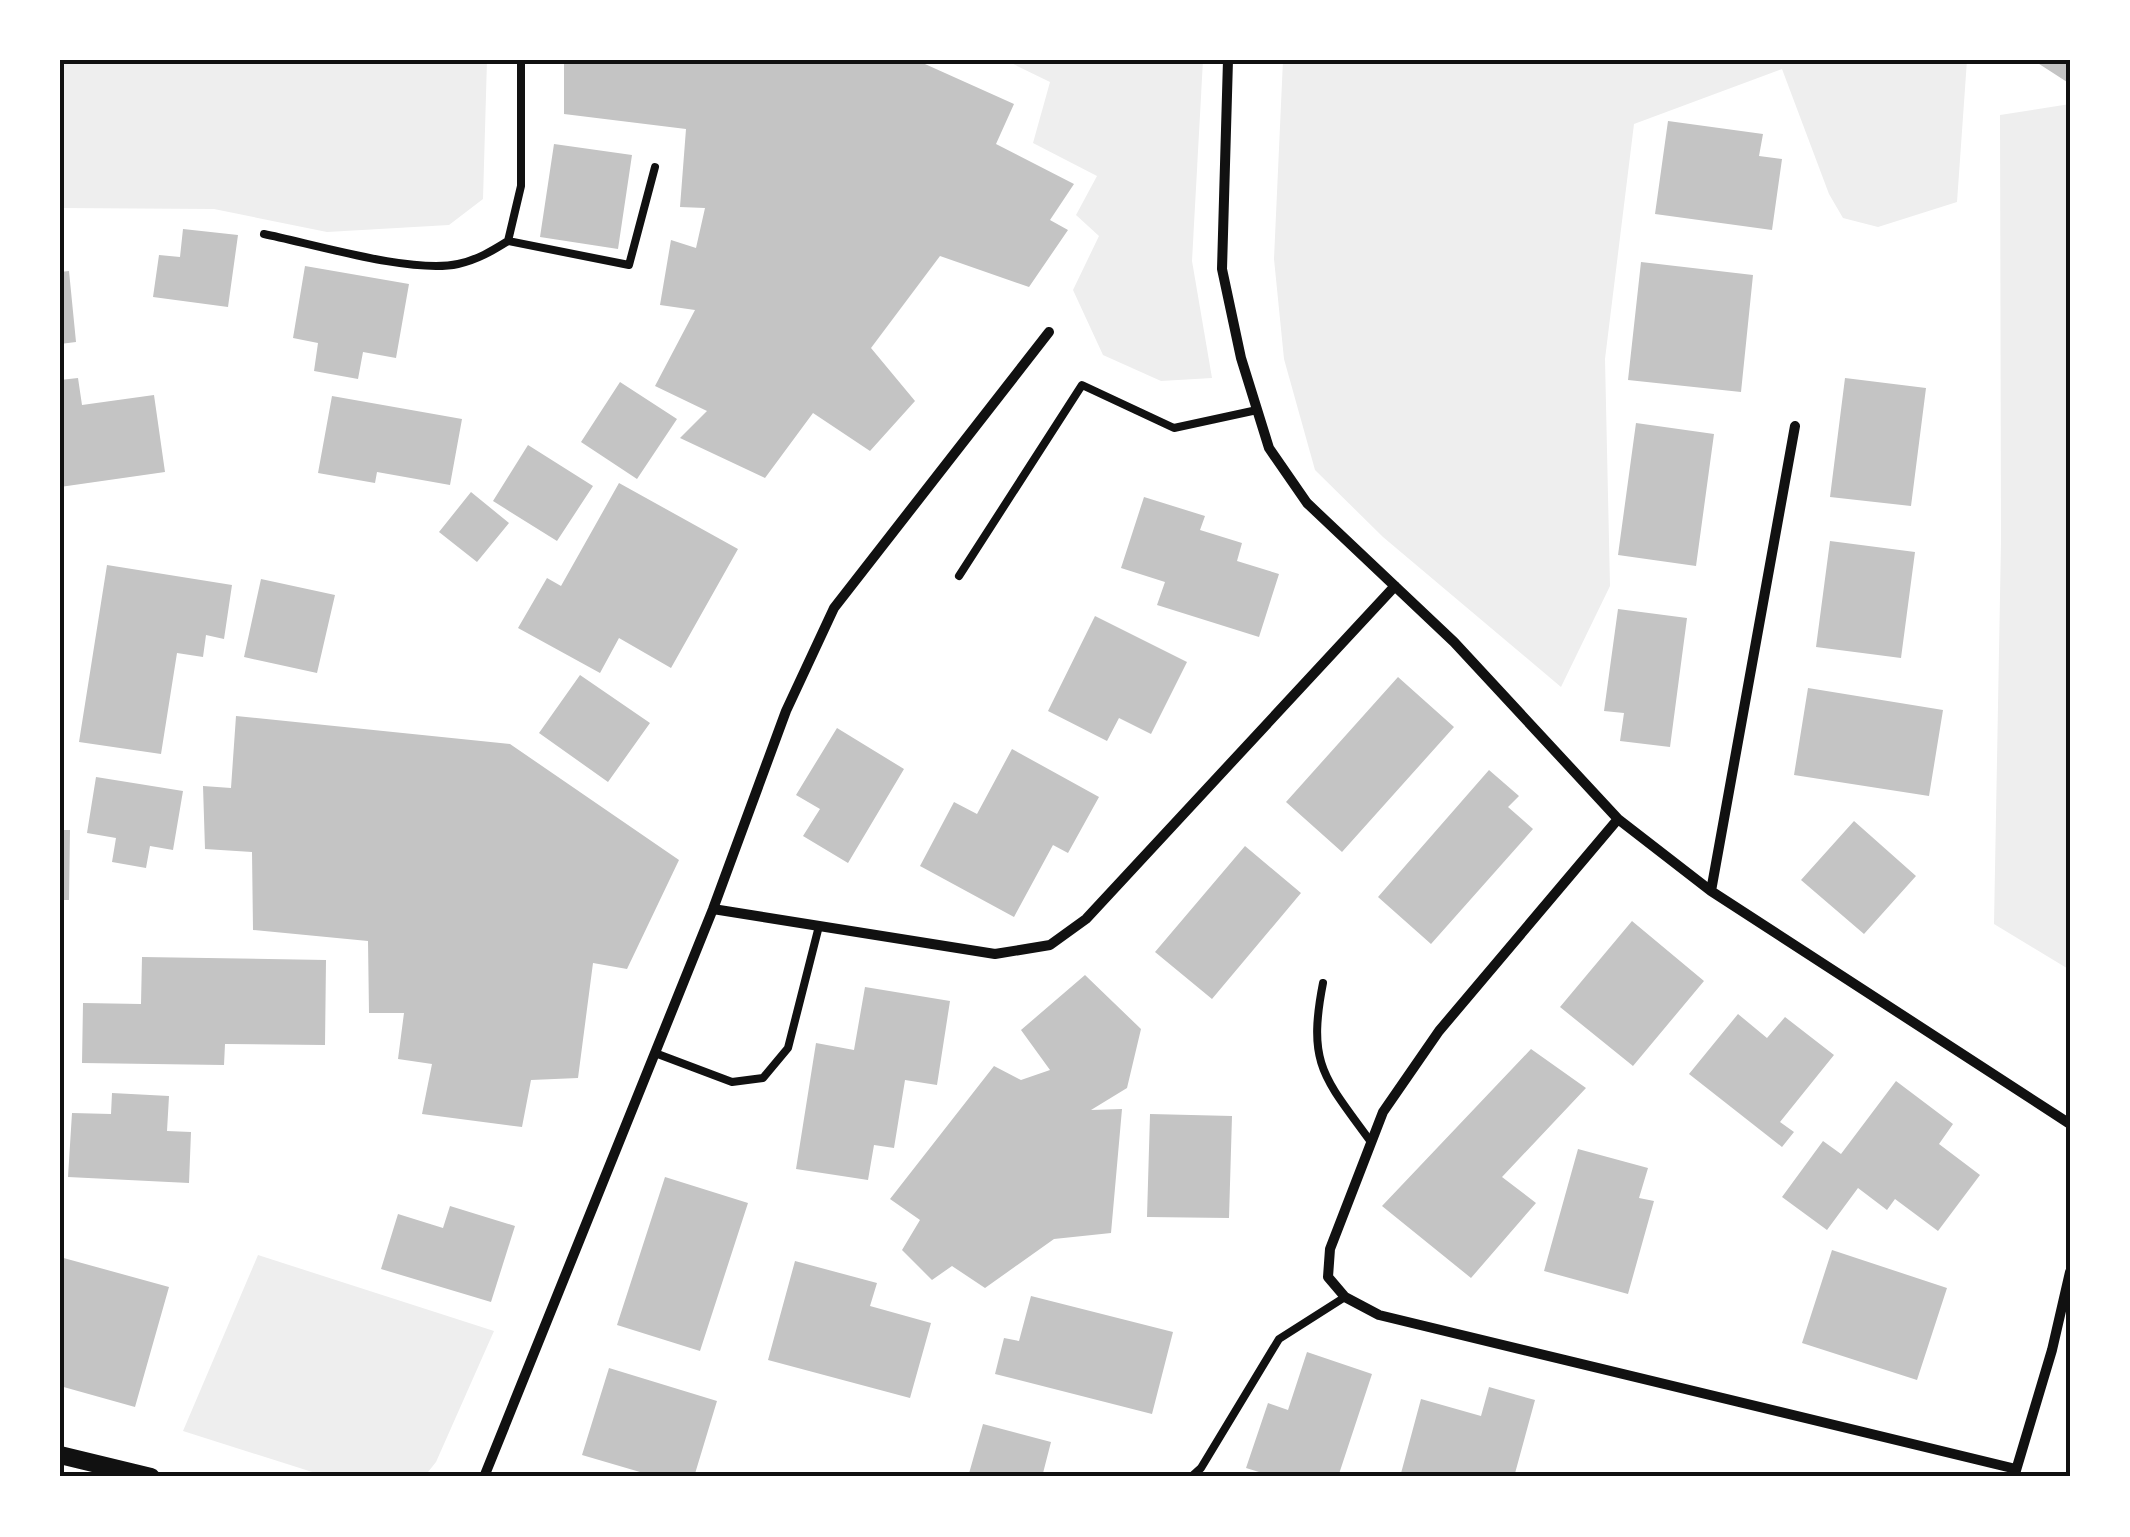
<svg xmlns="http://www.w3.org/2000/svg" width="2130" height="1537" font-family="'Crimson Pro',serif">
	<rect width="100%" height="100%" fill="#fff"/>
	<path fill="#eee" d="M60,60H487L483,199L449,225L327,232L214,209L60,208Z
		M1005,60H1203L1192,261L1212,378L1161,381L1103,355L1073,290L1099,236L1076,215L1097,176L1033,143L1050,82Z
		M1283,60H1967L1957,202L1878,227L1843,218L1829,194L1782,69L1634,124L1605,359L1610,586L1561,687L1383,537L1315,470L1284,359L1274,259Z
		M2070,104V970L1994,924L2001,542L2000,115Z
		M258,1255L494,1331L436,1462L424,1477H328L183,1431Z"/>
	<path fill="#c4c4c4" d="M564,60H916L1014,104L996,144L1074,184L1050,220L1068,230L1029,287L940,256L871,348L915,401L870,451L813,413L765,478L680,438L707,411L655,386L695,310L660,305L671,240L696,248L705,208L680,207L686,129L564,114Z
		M2033,60H2070V82H2067Z
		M1668,121L1763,134L1759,156L1782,159L1772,230L1655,214Z
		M554,144L632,155L618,249L540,237Z
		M183,229L238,235L228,307L153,297L159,255L180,257Z
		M1641,262L1753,275L1741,392L1628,380Z
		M305,266L409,284L396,358L363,352L358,379L314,371L318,343L293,338Z
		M69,271L76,342L60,344V272Z
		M78,378L82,405L154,395L165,472L60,487V380Z
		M1845,378L1926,388L1911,506L1830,497Z
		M620,382L677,419L637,479L581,442Z
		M332,396L462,419L450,485L377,472L375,483L318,473Z
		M1636,423L1714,434L1696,566L1618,555Z
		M528,445L593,486L557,541L493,501Z
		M619,483L738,549L671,668L619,638L600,673L518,628L547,578L561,586Z
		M471,492L509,523L477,562L439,532Z
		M1144,497L1205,516L1200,530L1242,543L1237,561L1279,574L1259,637L1157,605L1165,582L1121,568Z
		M1830,541L1915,552L1901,658L1816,647Z
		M107,565L232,585L224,639L206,635L203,657L177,653L161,754L79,742Z
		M261,579L335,595L317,673L244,657Z
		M1618,609L1687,618L1670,747L1620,741L1624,713L1604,711Z
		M1095,616L1187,662L1151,734L1119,718L1107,741L1048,711Z
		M580,675L650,723L608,782L539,733Z
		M1398,677L1454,727L1342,852L1286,802Z
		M1808,688L1943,710L1929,796L1794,775Z
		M236,716L510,744L679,860L627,969L593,963L578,1078L531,1080L522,1127L422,1114L432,1064L398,1059L404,1013H369L368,941L253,930L252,852L205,849L203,786L231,788Z
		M837,728L904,769L848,863L803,836L820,809L796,795Z
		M1012,749L1099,797L1068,853L1053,845L1014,917L920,866L954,802L977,814Z
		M1489,770L1519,796L1508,807L1533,829L1431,944L1378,897Z
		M96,777L183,791L173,850L150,846L146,868L112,862L116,838L87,833Z
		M1854,821L1916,876L1864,934L1801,880Z
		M60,830H70L69,900H60Z
		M1245,846L1301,893L1212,999L1155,952Z
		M1632,921L1704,981L1633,1066L1560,1007Z
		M142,957L326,960L325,1045L225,1044L224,1065L82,1063L83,1003L141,1004Z
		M1085,975L1141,1029L1127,1088L1091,1110L1122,1109L1111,1233L1054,1239L985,1288L952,1266L932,1280L902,1250L920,1220L890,1199L994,1066L1021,1080L1050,1070L1021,1030Z
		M865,987L950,1001L937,1085L905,1080L894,1148L874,1145L868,1180L796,1169L816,1043L854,1050Z
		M1738,1014L1767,1038L1785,1017L1834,1055L1780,1122L1794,1132L1782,1147L1689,1074Z
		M1531,1049L1586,1088L1502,1177L1536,1203L1471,1278L1382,1206Z
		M1896,1081L1953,1124L1939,1144L1980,1175L1938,1231L1895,1199L1887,1210L1858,1188L1827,1230L1782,1197L1823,1141L1841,1154Z
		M112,1093L169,1096L167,1131L191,1132L189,1183L68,1177L72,1113L111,1114Z
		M1150,1114L1232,1116L1229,1218L1147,1217Z
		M1578,1149L1648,1168L1639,1198L1654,1201L1628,1294L1544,1271Z
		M665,1177L748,1203L700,1351L617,1325Z
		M450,1206L515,1226L491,1302L381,1269L398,1214L443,1228Z
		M1832,1250L1947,1288L1917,1380L1802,1343Z
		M60,1257L169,1287L135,1407L60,1386Z
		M795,1261L877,1283L870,1306L931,1323L910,1398L768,1360Z
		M1031,1296L1173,1332L1152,1414L995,1374L1004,1338L1019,1341Z
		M1307,1352L1372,1374L1338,1477H1275L1246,1468L1268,1403L1288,1410Z
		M609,1368L717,1401L694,1477H657L582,1455Z
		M1489,1387L1535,1400L1514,1477H1400L1421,1399L1481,1416Z
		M983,1424L1051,1442L1042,1477H968Z"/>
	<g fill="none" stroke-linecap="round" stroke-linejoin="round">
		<path stroke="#111" stroke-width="8" d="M264,234C313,244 412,274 458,264C477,260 492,251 508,241L521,186V60
			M508,241L629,265L655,167
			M959,576L1082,385L1174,428L1257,410
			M1323,983C1307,1065 1324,1077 1371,1142
			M655,1053L732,1082L763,1078L788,1048L819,926
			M1191,1477L1201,1468L1279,1339L1345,1297"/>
		<path stroke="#111" stroke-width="10" d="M1228,60L1222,269L1241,358L1269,448L1307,503L1454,642L1618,819L1711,891L2070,1124
			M1618,819L1439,1031L1383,1112L1330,1249L1328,1277L1345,1297L1379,1315L2016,1469
			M1711,891L1795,426
			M713,909L995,954L1050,945L1086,919L1395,586
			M484,1477L713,909L786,711L834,608L1049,332
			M2014,1477L2052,1350L2070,1272"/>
		<path stroke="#111" stroke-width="18" d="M60,1455L151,1477"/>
	</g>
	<rect width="2130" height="1537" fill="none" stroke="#ffffff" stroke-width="125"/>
	<rect x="62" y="62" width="2006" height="1412" fill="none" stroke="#111" stroke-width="4"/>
</svg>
